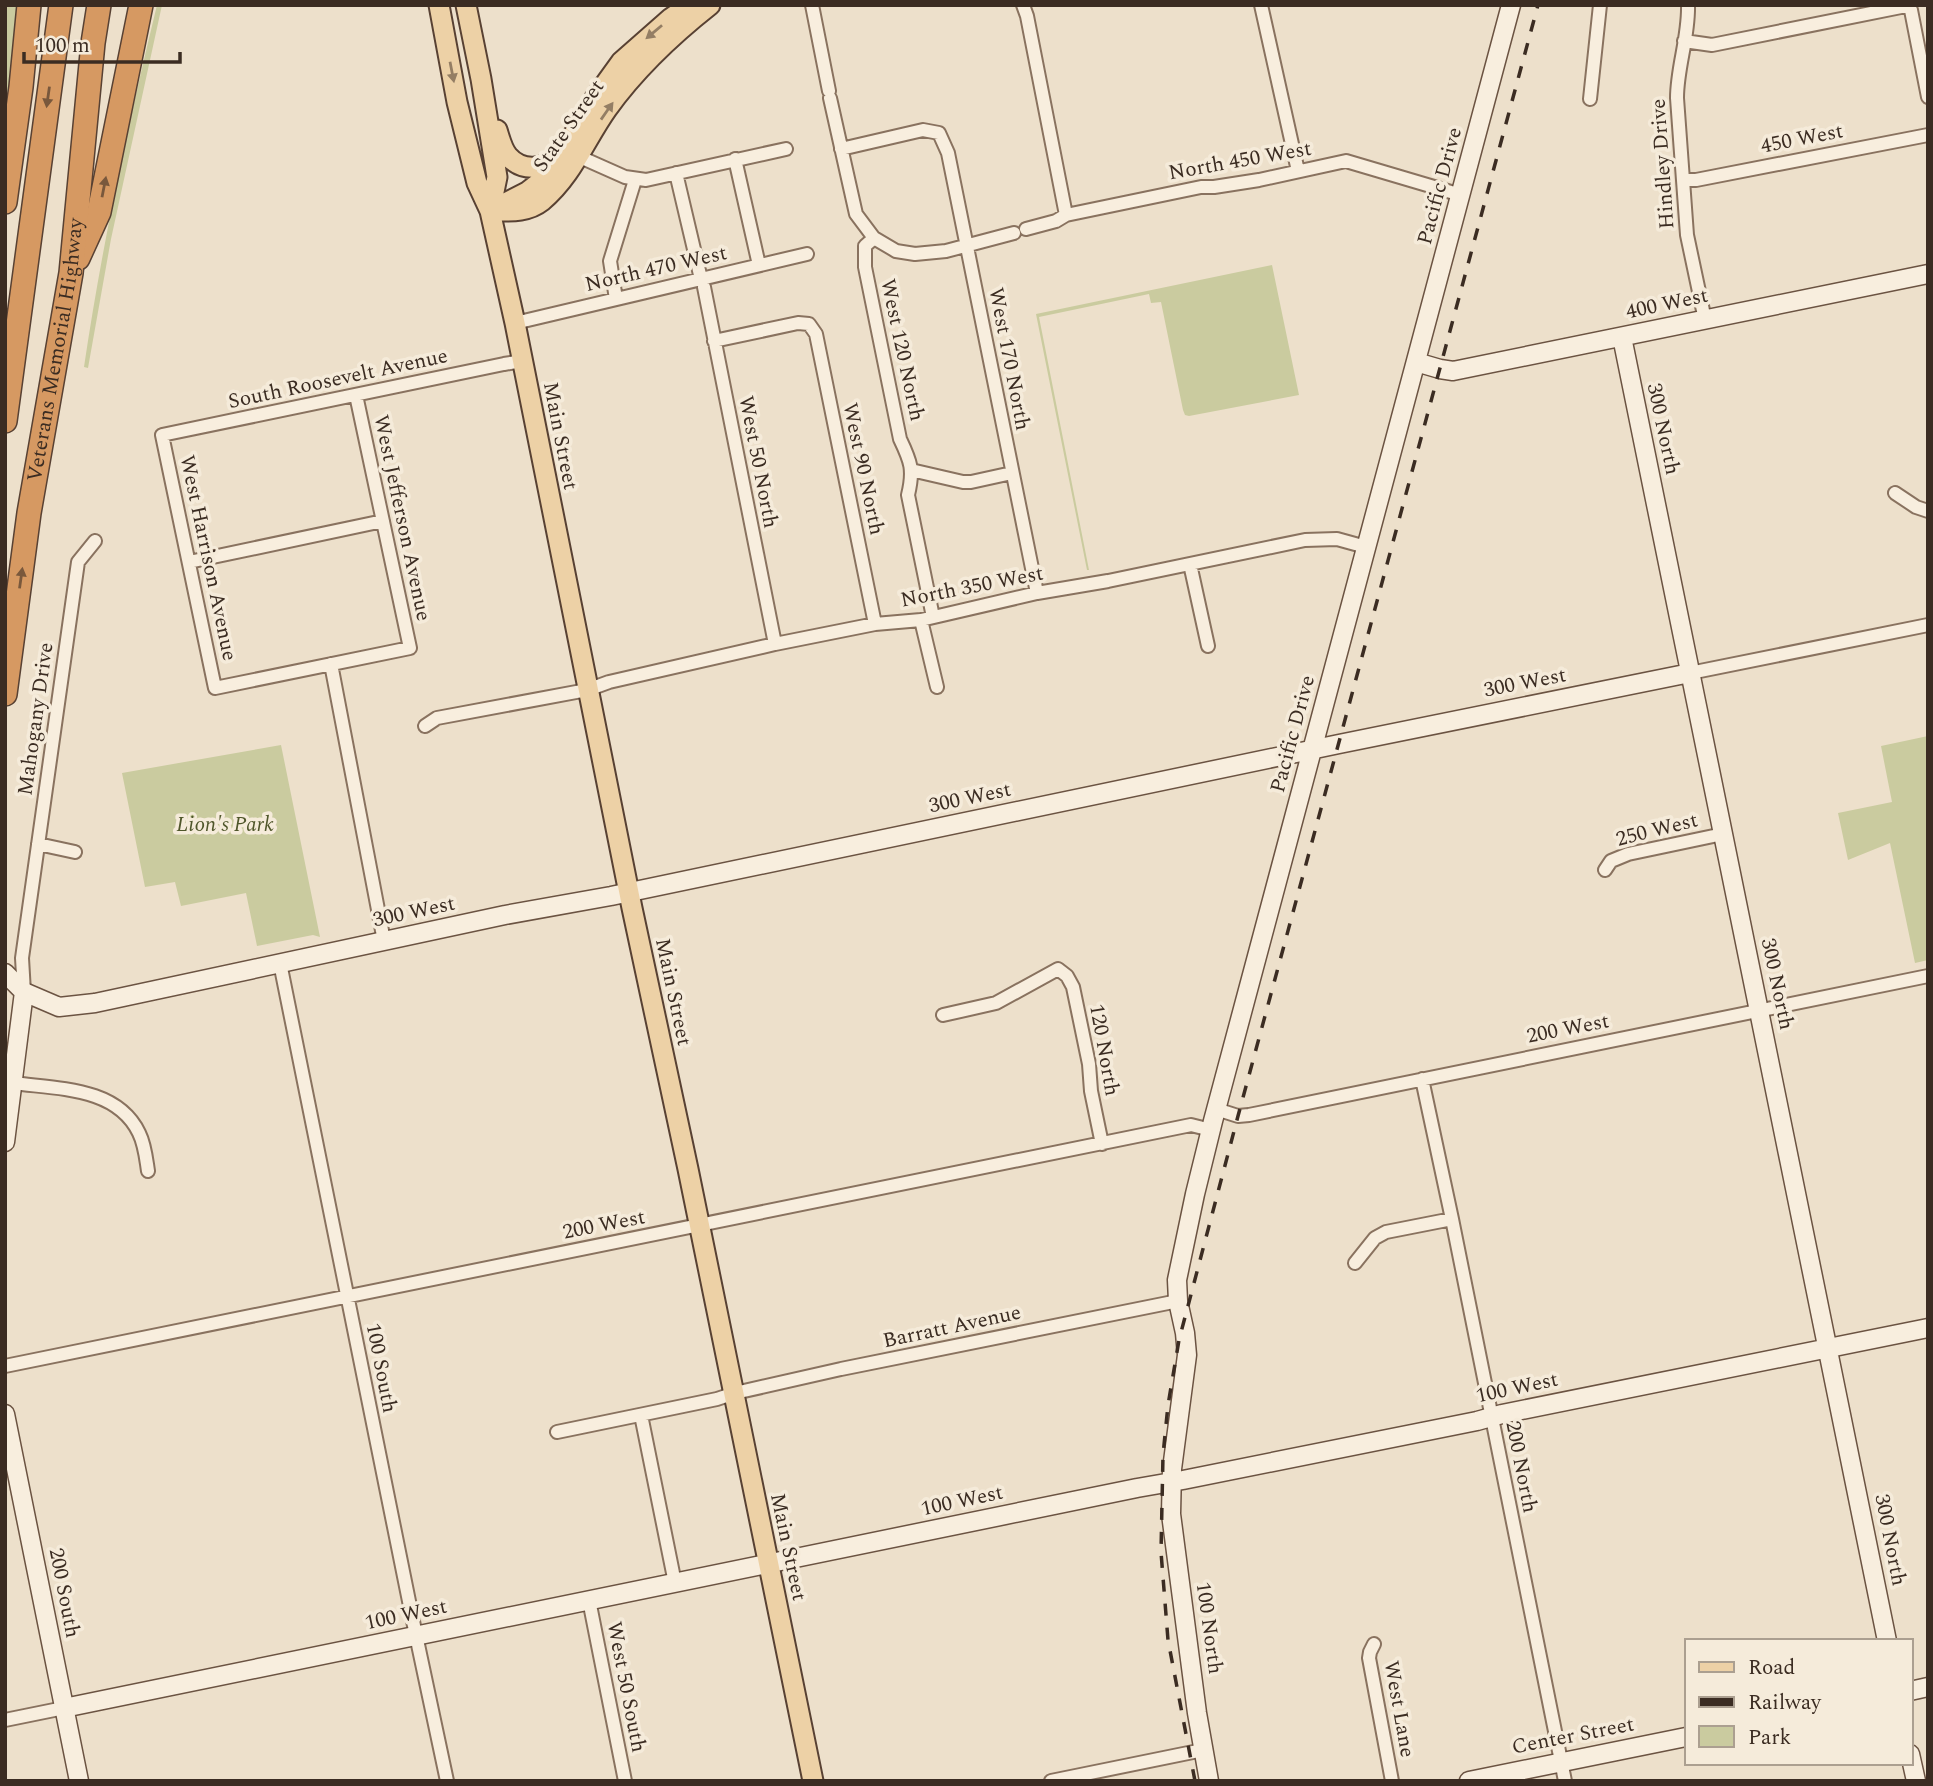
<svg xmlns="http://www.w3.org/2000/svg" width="1933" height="1786" font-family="Spectral,serif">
	<rect width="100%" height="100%" fill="#ede0cb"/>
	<path fill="#cacb9f" d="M5,5H19L5,117Z
		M157,5H162L111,239L88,368L84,367C102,245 128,125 157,5Z
		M1272,265L1299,395L1189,416L1185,415L1183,410L1161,302L1151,303L1149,294L1039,317L1089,570H1087L1036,314Z
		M1928,736V960L1915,963L1890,843L1848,860L1838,813L1892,802L1881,746Z
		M281,745L320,937L313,935L257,946L246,893L181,906L175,882L145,887L122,773Z"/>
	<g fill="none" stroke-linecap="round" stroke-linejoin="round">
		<defs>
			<path id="street" d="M812,5L829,91
				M1023,5L1027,16L1066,215
				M1261,5L1298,171
				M1688,5C1689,37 1677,67 1677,98L1687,235L1705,320
				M1910,5L1928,97
				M1684,41L1712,45L1911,5
				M830,98L856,214L874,238L896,251L915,254L946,251L1014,233
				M1590,99L1600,5
				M841,149L923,130L939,133L948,153L1037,593
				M580,157L625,177L646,180L786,149
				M735,159L759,265
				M676,173L701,279
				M1683,180H1696L1928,135
				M1026,229L1056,221L1066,215L1201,187H1214L1259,180L1346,161L1461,195
				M874,238L865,246V267L900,439C911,462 914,470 908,495L933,617
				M704,287L775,644
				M616,299L610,261L635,180
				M515,323L807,254
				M714,341L798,323L809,324L816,334L875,624
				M356,395L410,648L215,688L162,435L504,364L522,361
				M911,470L963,482H971L1012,473
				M1895,493L1916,507L1928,511
				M189,562L383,521
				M1190,564L1208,646
				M921,620L937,687
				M331,664L384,941
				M1690,673L1928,625
				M425,726L437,718L587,690L609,682L775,644L875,624L921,620L1037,593L1108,581L1305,540L1337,539L1366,547
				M38,844L75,852
				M1605,870L1611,861L1628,854L1723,834
				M280,963L413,1621L447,1781
				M24,992L22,958L78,562L95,541
				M943,1015L996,1003L1058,969L1067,976L1073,987L1089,1064L1091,1091L1102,1144
				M1422,1079L1452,1219L1565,1781
				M13,1083C58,1089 117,1087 139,1133C145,1145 146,1158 148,1171
				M1216,1109L1238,1116L1249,1115L1928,976
				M1355,1263L1375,1238L1386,1232L1452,1219
				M5,1366L1191,1125L1211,1130
				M641,1415L675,1583
				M557,1432L717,1399L735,1393L841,1369L1178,1301
				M589,1600L625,1781
				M1374,1644L1370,1652L1369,1658L1392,1781
				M5,1720L64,1708
				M1051,1781L1203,1750"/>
			<path id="secondary" d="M1622,337L1887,1641
				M1416,362L1440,369L1453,371L1928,274
				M5,973L24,992L59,1007L95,1003L505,915L611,896L1339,744L1690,673
				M5,1142L24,992
				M5,1414L79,1781
				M1910,1691L1928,1687
				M64,1708L1137,1488L1183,1480L1477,1421L1502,1414L1928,1328
				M1910,1754L1916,1781
				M1209,1781L1197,1713L1171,1514L1172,1469L1187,1355L1185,1333L1178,1301L1177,1280L1195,1194L1213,1121L1511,5
				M1469,1781L1686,1737"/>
			<path id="primary" d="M439,5L457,102L477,183L490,211L515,323L632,908L688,1169L813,1781
				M466,5L481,79L497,177L490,211
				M497,130C500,139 502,149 508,156C522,172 544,170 558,156
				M494,209L527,192L549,175L561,162L568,144L595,98L621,62L671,18L684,9L707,5
				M490,211C508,211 527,213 542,201C572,176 585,140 607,109C635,70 672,35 710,5"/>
			<g id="highway">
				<path d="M5,202L21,87L29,5"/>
				<path d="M78,258L99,212L141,5"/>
				<path d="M5,421L61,5"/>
				<path id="s1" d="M5,694L29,513L71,273L93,43L99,5"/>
			</g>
		</defs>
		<use href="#street" stroke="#89725f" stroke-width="16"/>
		<use href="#secondary" stroke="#6b5342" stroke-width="21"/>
		<use href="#primary" stroke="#584133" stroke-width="23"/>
		<use href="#highway" stroke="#584133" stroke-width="26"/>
		<use href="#street" stroke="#f8eede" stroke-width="12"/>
		<use href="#secondary" stroke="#f8eede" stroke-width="18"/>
		<use href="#primary" stroke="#edd1a6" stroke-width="19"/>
		<use href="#highway" stroke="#d69962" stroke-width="23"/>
		<path stroke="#3b2c22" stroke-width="3.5" stroke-dasharray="12 12" stroke-linecap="butt" d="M1195,1781L1168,1640L1161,1552L1163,1455L1168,1405L1179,1340L1238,1116L1538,5"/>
	</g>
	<defs><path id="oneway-solid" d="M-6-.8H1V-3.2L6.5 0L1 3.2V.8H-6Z" transform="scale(1.75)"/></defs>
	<g fill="#947e64">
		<use href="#oneway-solid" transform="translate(654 32) rotate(140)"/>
		<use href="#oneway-solid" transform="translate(452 72) rotate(79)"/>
		<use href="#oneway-solid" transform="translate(607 111) rotate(-55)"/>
	</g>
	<g fill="#79583c">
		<use href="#oneway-solid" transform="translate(48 97) rotate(98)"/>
		<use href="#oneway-solid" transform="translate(104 187) rotate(-79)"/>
		<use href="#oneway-solid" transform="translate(21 578) rotate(-82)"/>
	</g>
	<g text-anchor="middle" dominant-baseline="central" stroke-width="7" stroke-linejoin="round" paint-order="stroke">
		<g font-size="21" fill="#3b2c22" stroke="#f5ebda">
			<text transform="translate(569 126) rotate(-55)">State Street</text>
			<text transform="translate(1802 139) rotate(-11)">450 West</text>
			<text transform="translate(1240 161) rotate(-10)">North 450 West</text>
			<text transform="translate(1663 164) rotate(-94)">Hindley Drive</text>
			<text transform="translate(1440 186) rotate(-75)">Pacific Drive</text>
			<text transform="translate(656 269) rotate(-13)">North 470 West</text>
			<text transform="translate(1667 304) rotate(-12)">400 West</text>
			<text stroke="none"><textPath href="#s1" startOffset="348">Veterans Memorial Highway</textPath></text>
			<text transform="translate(902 350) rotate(78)">West 120 North</text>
			<text transform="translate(1009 359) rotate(79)">West 170 North</text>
			<text transform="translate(338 379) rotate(-12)">South Roosevelt Avenue</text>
			<text transform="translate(1663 429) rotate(78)">300 North</text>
			<text transform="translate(560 436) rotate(79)">Main Street</text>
			<text transform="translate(758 462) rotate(79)">West 50 North</text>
			<text transform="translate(863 469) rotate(78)">West 90 North</text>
			<text transform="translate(402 518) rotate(78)">West Jefferson Avenue</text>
			<text transform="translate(208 558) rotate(78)">West Harrison Avenue</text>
			<text transform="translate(972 587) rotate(-11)">North 350 West</text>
			<text transform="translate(1525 683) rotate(-11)">300 West</text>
			<text transform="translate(36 719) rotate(-82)">Mahogany Drive</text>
			<text transform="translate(1293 734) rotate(-75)">Pacific Drive</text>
			<text transform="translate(970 798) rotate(-12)">300 West</text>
			<text transform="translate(1657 830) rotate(-14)">250 West</text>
			<text transform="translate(414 912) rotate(-12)">300 West</text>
			<text transform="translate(1777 984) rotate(78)">300 North</text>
			<text transform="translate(673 992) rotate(78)">Main Street</text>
			<text transform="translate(1568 1029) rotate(-11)">200 West</text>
			<text transform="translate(1104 1050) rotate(80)">120 North</text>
			<text transform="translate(604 1225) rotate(-11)">200 West</text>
			<text transform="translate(952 1327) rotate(-12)">Barratt Avenue</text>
			<text transform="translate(381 1368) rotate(79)">100 South</text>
			<text transform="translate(1517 1388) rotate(-12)">100 West</text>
			<text transform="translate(1521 1467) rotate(79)">200 North</text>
			<text transform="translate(962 1501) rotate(-12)">100 West</text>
			<text transform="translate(1890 1540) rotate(79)">300 North</text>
			<text transform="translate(788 1547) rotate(78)">Main Street</text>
			<text transform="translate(64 1593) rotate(79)">200 South</text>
			<text transform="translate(406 1615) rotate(-12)">100 West</text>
			<text transform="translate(1209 1628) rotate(82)">100 North</text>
			<text transform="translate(626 1687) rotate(79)">West 50 South</text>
			<text transform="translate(1399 1709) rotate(80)">West Lane</text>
			<text transform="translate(1573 1736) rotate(-11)">Center Street</text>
		</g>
		<g font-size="21" font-style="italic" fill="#4f562a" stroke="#f5ebda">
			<text x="225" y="825">Lion's Park</text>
		</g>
	</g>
	<rect width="1933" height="1786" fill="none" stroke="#3b2c22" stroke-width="14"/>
	<rect x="1685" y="1639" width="228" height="126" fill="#f5ebda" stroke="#ab9f90" stroke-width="2"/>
	<rect x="1699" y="1662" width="35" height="10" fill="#edd1a6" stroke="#ab9f90" stroke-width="2"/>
	<text x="1748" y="1674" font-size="21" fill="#3b2c22">Road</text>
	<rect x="1699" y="1697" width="35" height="10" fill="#3b2c22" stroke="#ab9f90" stroke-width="2"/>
	<text x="1748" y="1709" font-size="21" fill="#3b2c22">Railway</text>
	<rect x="1699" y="1726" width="35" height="21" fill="#cacb9f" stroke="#ab9f90" stroke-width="2"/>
	<text x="1748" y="1744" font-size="21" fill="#3b2c22">Park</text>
	<path d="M24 52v10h156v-10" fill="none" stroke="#3b2c22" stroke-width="3.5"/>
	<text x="35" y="52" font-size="21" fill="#3b2c22" stroke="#f5ebda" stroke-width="5" paint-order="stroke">100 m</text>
</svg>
